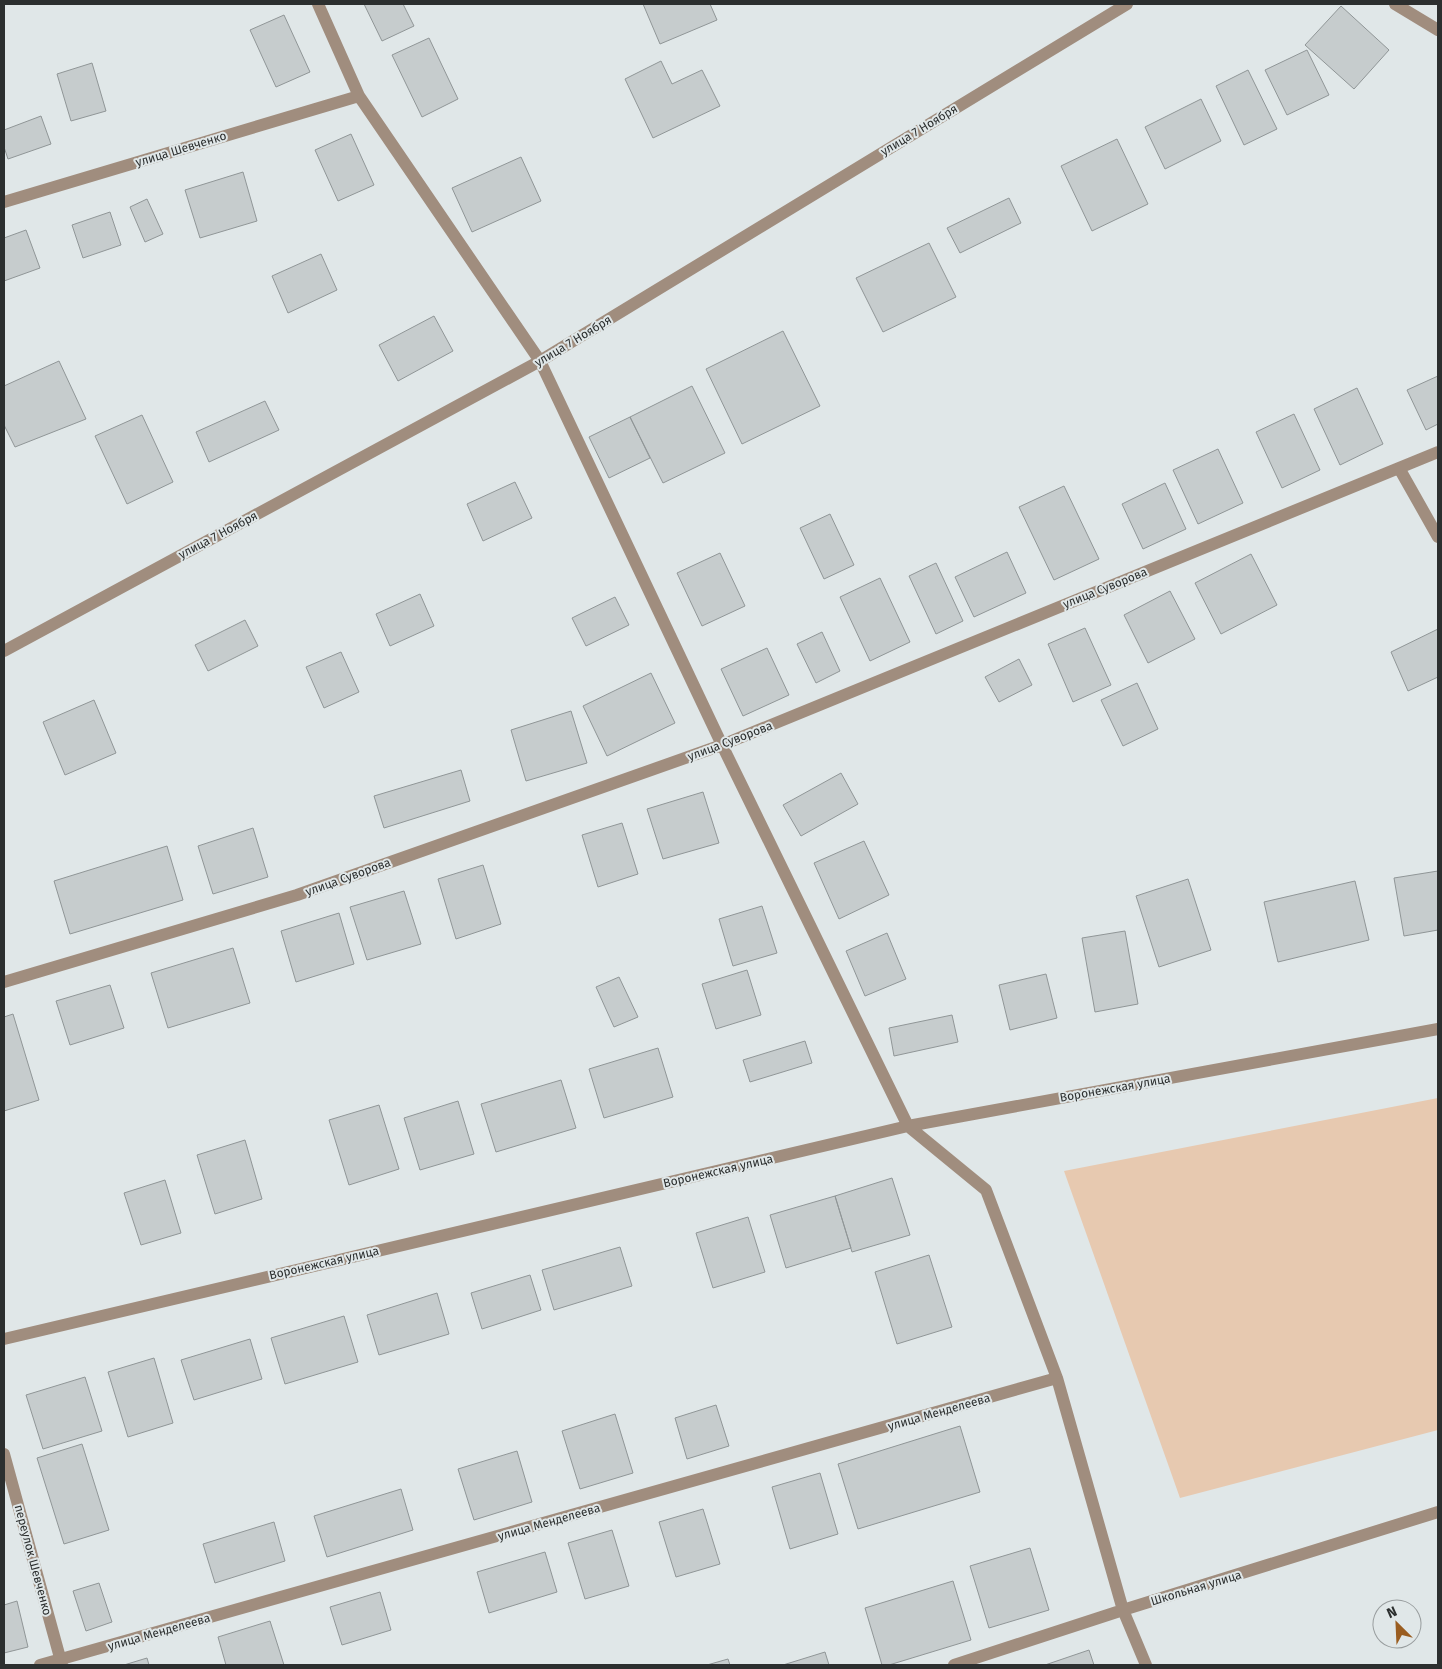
<svg xmlns="http://www.w3.org/2000/svg" width="1442" height="1669" font-family="'Fira Sans',sans-serif">
	<rect width="100%" height="100%" fill="#e0e7e8"/>
	<path fill="#e7c9b0" d="M1438,1098V1430L1180,1498L1064,1171Z"/>
	<path fill="#c6cccd" stroke="#909697" d="M364,4H403L414,26L382,41Z
		M643,4H710L717,20L660,44Z
		M1341,6L1389,50L1354,89L1305,45Z
		M284,15L310,72L276,87L250,30Z
		M429,38L458,99L422,117L392,55Z
		M1307,50L1329,95L1287,115L1265,70Z
		M661,61L672,84L702,70L720,106L653,138L625,79Z
		M92,63L106,111L71,121L57,74Z
		M1248,70L1277,129L1244,145L1216,86Z
		M1201,99L1221,141L1165,169L1145,127Z
		M41,116L51,144L8,159L4,147V130Z
		M351,134L374,185L338,201L315,150Z
		M1117,139L1148,204L1092,231L1061,166Z
		M521,157L541,201L472,232L452,188Z
		M243,172L257,221L200,238L185,190Z
		M1009,198L1021,223L960,253L947,228Z
		M147,199L163,234L145,242L130,207Z
		M110,212L121,245L83,258L72,225Z
		M26,230L40,268L4,281V238Z
		M929,243L956,297L883,332L856,278Z
		M321,254L337,290L288,313L272,276Z
		M434,316L453,351L398,381L379,345Z
		M783,331L820,406L742,444L706,369Z
		M59,361L86,419L15,447L4,425V386Z
		M1438,376V424L1426,430L1407,390Z
		M692,386L725,453L663,483L630,417Z
		M1357,388L1383,444L1340,465L1314,409Z
		M265,401L279,430L209,462L196,432Z
		M1294,414L1320,470L1282,488L1256,432Z
		M142,415L173,482L127,504L95,436Z
		M630,417L650,458L609,478L589,437Z
		M1218,449L1243,503L1198,524L1173,470Z
		M515,482L532,518L483,541L467,504Z
		M1165,483L1186,529L1143,549L1122,504Z
		M1064,486L1099,559L1054,580L1019,507Z
		M830,514L854,565L824,579L800,528Z
		M1007,552L1026,593L974,617L955,577Z
		M720,553L745,606L702,626L677,573Z
		M1251,554L1277,605L1221,634L1195,583Z
		M936,563L963,621L936,634L909,576Z
		M880,578L910,642L870,661L840,597Z
		M1170,591L1195,639L1148,663L1124,615Z
		M420,594L434,626L390,646L376,614Z
		M615,597L629,625L586,646L572,618Z
		M245,620L258,646L208,671L195,645Z
		M1085,628L1111,685L1073,702L1048,644Z
		M1438,629V677L1408,691L1391,652Z
		M822,632L840,671L816,683L797,644Z
		M767,648L789,695L743,716L721,669Z
		M341,652L359,692L324,708L306,667Z
		M1019,659L1032,685L999,702L985,677Z
		M651,673L675,723L607,756L583,706Z
		M1137,683L1158,729L1123,746L1101,700Z
		M94,700L116,753L65,775L43,722Z
		M571,711L587,763L526,781L511,730Z
		M461,770L470,801L384,828L374,796Z
		M841,773L858,804L801,836L783,805Z
		M703,792L719,843L663,859L647,809Z
		M622,823L638,874L598,887L582,835Z
		M253,828L268,877L213,894L198,846Z
		M864,841L889,895L839,919L814,863Z
		M167,846L183,900L70,934L54,881Z
		M483,865L501,924L456,939L438,879Z
		M1438,871V930L1404,936L1394,878Z
		M1188,879L1211,950L1159,967L1136,896Z
		M1355,881L1369,940L1278,962L1264,902Z
		M404,891L421,944L367,960L350,907Z
		M762,906L777,953L733,966L719,919Z
		M339,913L354,964L296,982L281,931Z
		M1125,931L1138,1004L1095,1012L1082,938Z
		M887,933L906,979L865,996L846,951Z
		M233,948L250,1003L168,1028L151,973Z
		M747,970L761,1015L716,1029L702,984Z
		M1046,974L1057,1018L1010,1030L999,985Z
		M619,977L638,1017L614,1027L596,987Z
		M110,985L124,1028L70,1045L56,1001Z
		M13,1014L39,1100L4,1111V1017Z
		M952,1015L958,1042L894,1056L889,1028Z
		M805,1041L812,1063L750,1082L743,1060Z
		M658,1048L673,1097L604,1118L589,1069Z
		M561,1080L576,1128L496,1152L481,1104Z
		M458,1101L474,1154L420,1170L404,1118Z
		M379,1105L399,1169L349,1185L329,1120Z
		M245,1140L262,1199L215,1214L197,1155Z
		M892,1178L910,1235L852,1252L835,1196Z
		M165,1180L181,1233L141,1245L124,1193Z
		M835,1196L851,1248L786,1268L770,1215Z
		M748,1217L765,1272L713,1288L696,1233Z
		M620,1247L632,1286L554,1310L542,1270Z
		M929,1255L952,1327L897,1344L875,1272Z
		M530,1275L541,1310L482,1329L471,1293Z
		M437,1293L449,1334L379,1355L367,1315Z
		M344,1316L358,1362L285,1384L271,1338Z
		M250,1339L262,1379L194,1400L181,1360Z
		M154,1358L173,1423L128,1437L108,1372Z
		M85,1377L102,1431L43,1449L26,1395Z
		M716,1405L729,1446L687,1459L675,1418Z
		M615,1414L633,1473L580,1489L562,1431Z
		M960,1426L980,1492L858,1529L838,1464Z
		M82,1444L109,1530L64,1544L37,1458Z
		M517,1451L532,1502L474,1520L458,1469Z
		M820,1473L838,1534L790,1549L772,1487Z
		M401,1489L413,1530L327,1557L314,1516Z
		M703,1509L720,1564L676,1577L659,1522Z
		M274,1522L285,1561L215,1583L203,1544Z
		M612,1530L629,1586L585,1599L568,1543Z
		M1030,1548L1049,1610L989,1628L970,1566Z
		M545,1552L557,1592L489,1613L477,1572Z
		M953,1581L971,1640L889,1665H882L865,1608Z
		M99,1583L112,1622L86,1631L73,1591Z
		M380,1592L391,1630L342,1645L330,1607Z
		M17,1601L28,1647L4,1653V1605Z
		M270,1621L284,1665H226L218,1637Z
		M1089,1650L1094,1665H1045Z
		M825,1652L829,1665H783Z
		M147,1658L149,1665H124Z
		M728,1659L730,1665H707Z"/>
	<g fill="none" stroke-linecap="round" stroke-linejoin="round">
		<path stroke="#a08d7e" stroke-width="12" d="M318,4L359,96L540,361L722,745L908,1126L986,1190L1057,1378L1123,1610L1146,1665
			M1395,4L1438,30
			M4,202L359,96
			M1399,468L1438,537
			M4,651L540,361L1127,4
			M4,982L297,895L722,745L1438,452
			M4,1339L908,1126L1438,1029
			M4,1454L62,1665
			M40,1665L1057,1378
			M954,1665L1123,1610L1438,1512"/>
	</g>
	<g text-anchor="middle" dominant-baseline="central" stroke-width="4" stroke-linejoin="round" paint-order="stroke">
		<g font-size="12" fill="#2c2f2f" stroke="#e0e7e8">
			<text transform="translate(919 130) rotate(-31)">улица 7 Ноября</text>
			<text transform="translate(181 149) rotate(-17)">улица Шевченко</text>
			<text transform="translate(573 341) rotate(-31)">улица 7 Ноября</text>
			<text transform="translate(218 535) rotate(-28)">улица 7 Ноября</text>
			<text transform="translate(1105 588) rotate(-22)">улица Суворова</text>
			<text transform="translate(730 741) rotate(-21)">улица Суворова</text>
			<text transform="translate(348 877) rotate(-20)">улица Суворова</text>
			<text transform="translate(1115 1088) rotate(-10)">Воронежская улица</text>
			<text transform="translate(718 1171) rotate(-13)">Воронежская улица</text>
			<text transform="translate(324 1263) rotate(-13)">Воронежская улица</text>
			<text transform="translate(939 1412) rotate(-16)">улица Менделеева</text>
			<text transform="translate(549 1522) rotate(-16)">улица Менделеева</text>
			<text transform="translate(33 1560) rotate(75)">переулок Шевченко</text>
			<text transform="translate(1196 1588) rotate(-17)">Школьная улица</text>
			<text transform="translate(159 1632) rotate(-16)">улица Менделеева</text>
		</g>
	</g>
	<rect width="1442" height="1669" fill="none" stroke="#2c2f2f" stroke-width="10"/>
	<g transform="translate(1397 1624) rotate(336)"><circle r="24" fill="#e0e7e8" stroke="#989d9e"/>
	<path d="M0-4L9 19L0 12L-9 19Z" fill="#9a5d20"/>
	<text y="-8" font-size="14" font-weight="bold" text-anchor="middle" fill="#2c2f2f">N</text>
	</g>
</svg>
